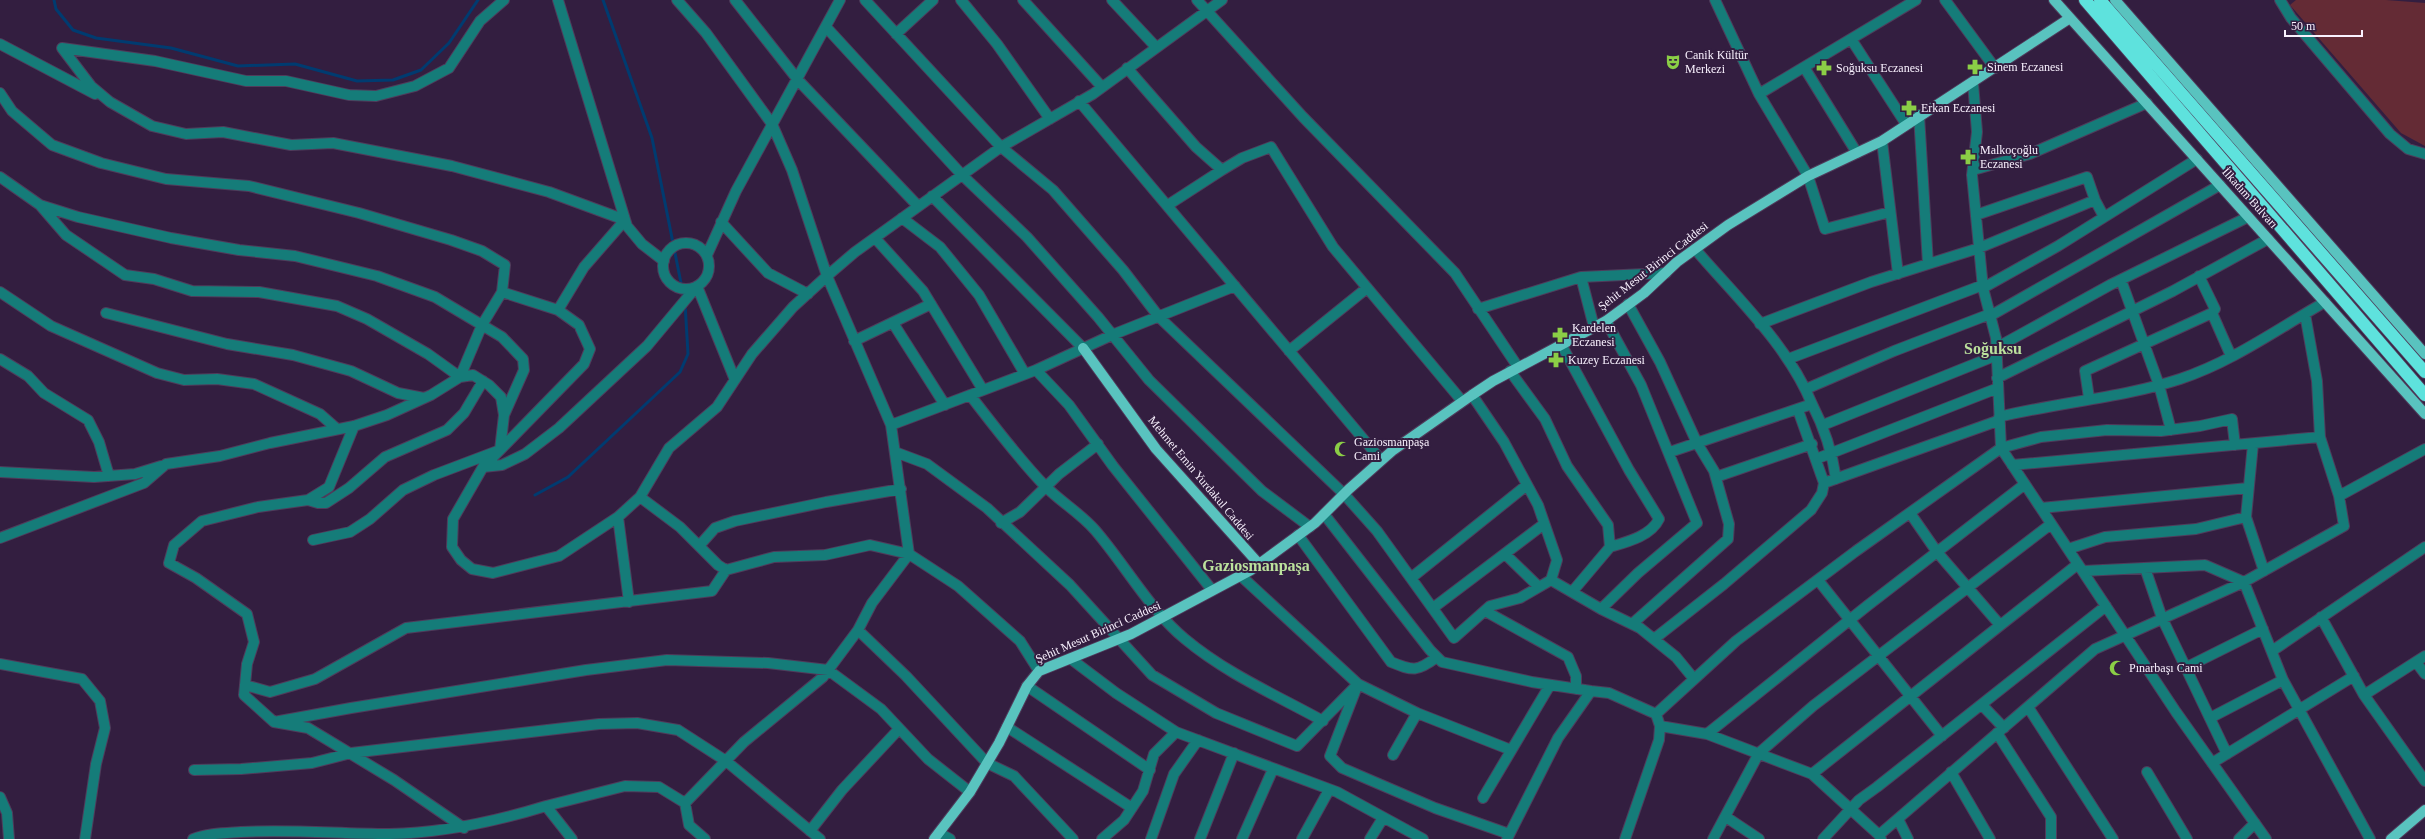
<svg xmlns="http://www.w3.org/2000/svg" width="2425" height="839" font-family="'Times New Roman',serif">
	<rect width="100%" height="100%" fill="#331e40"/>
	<path fill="#642b35" d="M2296,0H2386L2425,3V146L2401,133L2290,5Z"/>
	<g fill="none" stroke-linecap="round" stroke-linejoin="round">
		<path stroke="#003b70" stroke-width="3" d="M54,0L56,9L73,30L96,38L171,48L238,66L295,64L357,81L393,80L421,70L449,43L478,0
			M603,0L652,138L684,298
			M535,495L568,477L680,372L688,354L685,303"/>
		<defs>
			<path id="minor" d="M504,0L480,21L449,68L415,86L376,96L349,95L286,81H246L155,61L62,48L91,86L110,102L152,126L186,134L223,132L291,145L333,143L452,166L549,192L625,220L584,267L558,310
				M558,0L627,226L642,244L664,261
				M677,0L706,33L772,124L792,170L827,276L891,425L909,554L958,586L1020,641L1039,671
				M735,0L798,80L918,206
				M865,0L1001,147L1053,190L1123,270L1159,317L1344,494L1377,531L1454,638L1490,606L1520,598L1551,580
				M961,0L997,44L1050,119
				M1023,0L1102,87
				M1112,0L1156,47
				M1197,0L1303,117L1455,273L1518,367
				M1715,0L1759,94L1808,176L1825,229L1890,212
				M1945,0L1995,68
				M2280,0L2291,18L2390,134L2408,149L2425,154
				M826,27L962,175L1027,237L1098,317L1149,380L1262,491L1310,527
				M896,34L933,0
				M1851,39L1906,124
				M0,44L95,94
				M1804,67L1857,153
				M1127,68L1196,147L1222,170L1242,158L1271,147L1333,247L1462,401
				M1973,83L1977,132L1972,175L1983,288L1996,338L2001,448L2176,712L2266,839
				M0,93L12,111L52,145L101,163L166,179L249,186L359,213L451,240L482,251L505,265L502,292L482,325L460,377L428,354L367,319L337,306L259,292L192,291L154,279L125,275L66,235L40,205L0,177
				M1759,94L1916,0
				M1079,101L1381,460
				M1919,115L1928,264
				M1882,141L1898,274
				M1973,170L2030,154L2147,103
				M932,196L1083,348
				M40,205L78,217L171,238L239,250L295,256L377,276L435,297L502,337L523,359L524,370L504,415
				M1168,205L1222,170
				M1976,215L2087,177L2095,200L2104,217
				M902,218L940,247L979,295L1025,374
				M721,222L768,273L808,294
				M875,238L923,291L983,390
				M663 266a23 23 0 1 1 46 0a23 23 0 1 1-46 0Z
				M707,255L736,191L840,0
				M2199,276L2215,309L2212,313L2231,356
				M1581,277L1666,273
				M2121,280L2159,385L2171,430
				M1983,288L2058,246L2197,159
				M0,292L51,326L157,373L184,380L217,379L254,384L320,414L337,429
				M1628,304L1660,362L1697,443L1714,471L1729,524L1728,539L1632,624
				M1478,309L1581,277L1594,327
				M106,313L227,344L293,355L351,371L398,393L424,398
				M2305,314L2317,381L2320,437L2339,496
				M1990,316L2220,185
				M893,323L945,405
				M1760,324L1871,282L1979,248L2095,200
				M854,341L931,304
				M1561,344L1629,470L1659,519C1651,536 1627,542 1610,547
				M1996,348L2110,285L2248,217
				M1289,351L1367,288
				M0,359L28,376L44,393L88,420L99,442L109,476
				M1788,359L1983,285
				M1036,370L1069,405L1113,466L1212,590
				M1510,371L1545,419L1567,466L1608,525L1610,547L1572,592
				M1997,378L2173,291L2268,239
				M1806,389L1894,351L1990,314
				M970,395C994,426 1018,458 1045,486C1061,502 1080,513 1095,530C1126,566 1149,609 1185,639C1227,674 1276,695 1323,721
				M1472,395L1504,442L1538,505L1557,560L1551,580L1601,609L1640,628L1676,657L1694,679
				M2089,398L2085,371L2212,313
				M1812,404C1825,429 1832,451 1836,479
				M1999,417C2059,402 2122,398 2180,379C2232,362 2279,328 2325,302
				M891,425L1036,370L1112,335L1235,286
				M1823,425L1997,355
				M354,426L329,487L308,500L258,507L202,521L174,545L169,563L196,578L247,614L254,642L247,664L245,685L270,692L315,679L406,628L712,591L726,570L774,557L825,555L870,545L909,554L872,603L858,630L823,677L744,742L685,803L659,787L625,786L546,806
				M2253,444L2246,517L2264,571
				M895,452L927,464L987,508L1070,585L1152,675L1216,713L1297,746L1358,684
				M1670,452L1812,404C1788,345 1736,297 1695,249
				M1816,459L1998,388
				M2012,465L2320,437
				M483,467L502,465L525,454L559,428L647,346L697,286L735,380
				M0,472L94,477L135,474L161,466
				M1716,477L1812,444
				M1824,483L2000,420
				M308,500L318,503H326L349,488L385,457L447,430L464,413L483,381
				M2041,508L2248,488
				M1910,513L1937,552L2000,625
				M1324,514L1430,650L1442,662L1532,682L1591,691
				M618,517L629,602
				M1001,523L1020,512L1059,474L1098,444
				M1298,535L1391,662C1413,671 1417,672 1437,657
				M0,538L144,483L166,464L220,456L270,443L354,426L387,415L431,395L460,377L473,375L489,385L501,397L504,415L500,450L483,467L453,519L452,547L461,560L472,569L493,573L559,556L618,517L640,497
				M313,540L350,532L370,519L403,490L434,475L500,450L584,364L590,349L579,325L558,310L502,292
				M699,546L715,528L735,521L826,502L901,489
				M2068,549L2105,537L2196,529L2246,517
				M1505,554L1539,587
				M2145,568L2162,618L2227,754
				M726,570L718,565L680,527L640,497L669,448L717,407L752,354L793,307L827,276L855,252L1001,147L1093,94L1222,0
				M2083,571L2205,565L2244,582L2283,680L2370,839
				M1241,576L1358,684L1417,713L1511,750
				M1411,578L1527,485
				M1818,580L1942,736
				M1433,608L1544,524
				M1601,609L1638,573L1697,523L1641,385L1606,321
				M1485,611L1568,657L1576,676V689
				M2321,617L2364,695L2425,781
				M858,630L906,676L987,763L1014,776L1073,839
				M1654,639L1724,584L1811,510L1822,493L1824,483L1798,410
				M2272,651L2425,547
				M1071,659L1116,693L1176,732L1337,792L1423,839
				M2416,662L2425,674
				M0,664L82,679L100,701L105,728L96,764L85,839
				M2185,668L2263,629
				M245,685L244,695L274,722L308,728L394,780L464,828
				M1027,686L1150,770
				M1356,689L1330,756L1342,768L1435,808L1509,834
				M2364,695L2425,656
				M1982,705L2004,728
				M2028,707L2113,839
				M2210,718L2283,680
				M274,722L351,708L586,670L667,660L768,663L828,670L881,709L928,759L970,792
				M1660,726L1707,734L1812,774L1879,835
				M1007,727L1132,808
				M1997,733L2051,817V839
				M1707,734L1867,606L2025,484
				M1393,755L1417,713
				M2212,763L2354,676
				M194,770L241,769L312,763L351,753L599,724L637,723L678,730L726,761L820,839
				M1951,772L1990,839
				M2147,772L2187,839
				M1812,774L2078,564
				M0,797L7,813L9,839
				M1483,798L1550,685
				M685,803L689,825L705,839
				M1726,817L1759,839
				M1898,819L1908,839
				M810,831L842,790L899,729
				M939,833L950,839
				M193,839C207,833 226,833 241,832C290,829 340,834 389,834C444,833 494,822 546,806L572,839
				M1102,839L1124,820L1143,791L1154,754L1176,732
				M1151,839L1174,774L1198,740
				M1200,839L1234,753
				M1242,839L1273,769
				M1302,839L1329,790
				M1370,839L1383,818
				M1507,839L1558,738L1591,691L1609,693L1656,714
				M1625,839L1659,740L1660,726L1656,714L1736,641L1856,551L2001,448L2041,437L2107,430L2161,431L2200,426L2232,419L2235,445
				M1713,839L1759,753L1813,706L2051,524
				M1823,839L1859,800L1877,787L2106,606
				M1881,839L1879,835L2095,649L2244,582L2344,526L2339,496L2425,449
				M2239,839L2255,823"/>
			<path id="major" d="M2054,0L2425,414
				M2115,0L2425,354
				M1083,348L1156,449L1259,564
				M934,839L970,792L999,743L1027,686L1039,671L1131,634L1251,570L1315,523L1349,489L1392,451L1472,395L1493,381L1606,321L1644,293L1677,262L1728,225L1808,176L1882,141L2070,18
				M2391,839L2425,810"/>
			<path id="highway" d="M2085,0L2425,395
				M2100,0L2425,372"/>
		</defs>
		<use href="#minor" stroke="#4f3c5b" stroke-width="12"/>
		<use href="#major" stroke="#4f3c5b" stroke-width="12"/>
		<use href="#highway" stroke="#4f3c5b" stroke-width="14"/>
		<use href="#minor" stroke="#157c79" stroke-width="10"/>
		<use href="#major" stroke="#59c3bf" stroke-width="10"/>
		<use href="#highway" stroke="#5ee2dd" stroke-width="12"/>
	</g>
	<defs>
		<symbol id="theatre-bare" viewBox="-9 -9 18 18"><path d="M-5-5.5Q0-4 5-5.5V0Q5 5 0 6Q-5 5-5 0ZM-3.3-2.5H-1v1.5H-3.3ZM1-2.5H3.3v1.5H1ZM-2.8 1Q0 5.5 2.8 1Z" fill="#8bce46" stroke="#331e40" stroke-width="2.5" paint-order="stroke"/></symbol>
		<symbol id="pharmacy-bare" viewBox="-9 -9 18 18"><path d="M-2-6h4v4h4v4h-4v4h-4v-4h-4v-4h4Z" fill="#8bce46" stroke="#331e40" stroke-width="2.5" paint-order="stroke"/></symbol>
		<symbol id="mosque-bare" viewBox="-9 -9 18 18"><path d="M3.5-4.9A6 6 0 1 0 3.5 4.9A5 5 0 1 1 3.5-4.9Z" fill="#8bce46" stroke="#331e40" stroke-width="2.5" paint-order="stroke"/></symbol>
	</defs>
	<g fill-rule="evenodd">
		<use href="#theatre-bare" x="1662" y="51" width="22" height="22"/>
		<use href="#pharmacy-bare" x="1964" y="56" width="22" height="22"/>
		<use href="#pharmacy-bare" x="1813" y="57" width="22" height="22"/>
		<use href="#pharmacy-bare" x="1898" y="97" width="22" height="22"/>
		<use href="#pharmacy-bare" x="1957" y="146" width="22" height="22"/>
		<use href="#pharmacy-bare" x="1549" y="324" width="22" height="22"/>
		<use href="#pharmacy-bare" x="1545" y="349" width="22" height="22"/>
		<use href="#mosque-bare" x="1331" y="438" width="22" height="22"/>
		<use href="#mosque-bare" x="2106" y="657" width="22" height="22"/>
	</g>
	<g text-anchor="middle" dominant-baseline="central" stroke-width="4" stroke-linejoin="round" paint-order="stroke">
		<g font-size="12" fill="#f9f1fe" stroke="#331e40" text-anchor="start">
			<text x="1685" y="55">Canik Kültür<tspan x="1685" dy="14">Merkezi</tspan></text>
			<text x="1987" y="67">Sinem Eczanesi</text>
			<text x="1836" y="68">Soğuksu Eczanesi</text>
			<text x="1921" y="108">Erkan Eczanesi</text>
			<text x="1980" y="150">Malkoçoğlu<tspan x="1980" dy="14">Eczanesi</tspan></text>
			<text x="1572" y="328">Kardelen<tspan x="1572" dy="14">Eczanesi</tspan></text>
			<text x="1568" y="360">Kuzey Eczanesi</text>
			<text x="1354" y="442">Gaziosmanpaşa<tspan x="1354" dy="14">Cami</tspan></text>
			<text x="2129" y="668">Pınarbaşı Cami</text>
		</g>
		<g font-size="12" fill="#f9f1fe" stroke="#331e40">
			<text transform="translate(2250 198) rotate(48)">İlkadım Bulvarı</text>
			<text transform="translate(1653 266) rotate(-38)">Şehit Mesut Birinci Caddesi</text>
			<text transform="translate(1201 478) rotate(50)">Mehmet Emin Yurdakul Caddesi</text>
			<text transform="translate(1098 632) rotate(-24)">Şehit Mesut Birinci Caddesi</text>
		</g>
		<g font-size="16" font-weight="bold" fill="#bce29d" stroke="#331e40">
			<text x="1993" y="348">Soğuksu</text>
			<text x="1256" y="565">Gaziosmanpaşa</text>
		</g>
	</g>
	<path d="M2285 30v6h77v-6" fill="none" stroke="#f9f1fe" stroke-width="2"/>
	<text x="2291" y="30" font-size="12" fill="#f9f1fe" stroke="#331e40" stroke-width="3" paint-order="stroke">50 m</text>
</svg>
